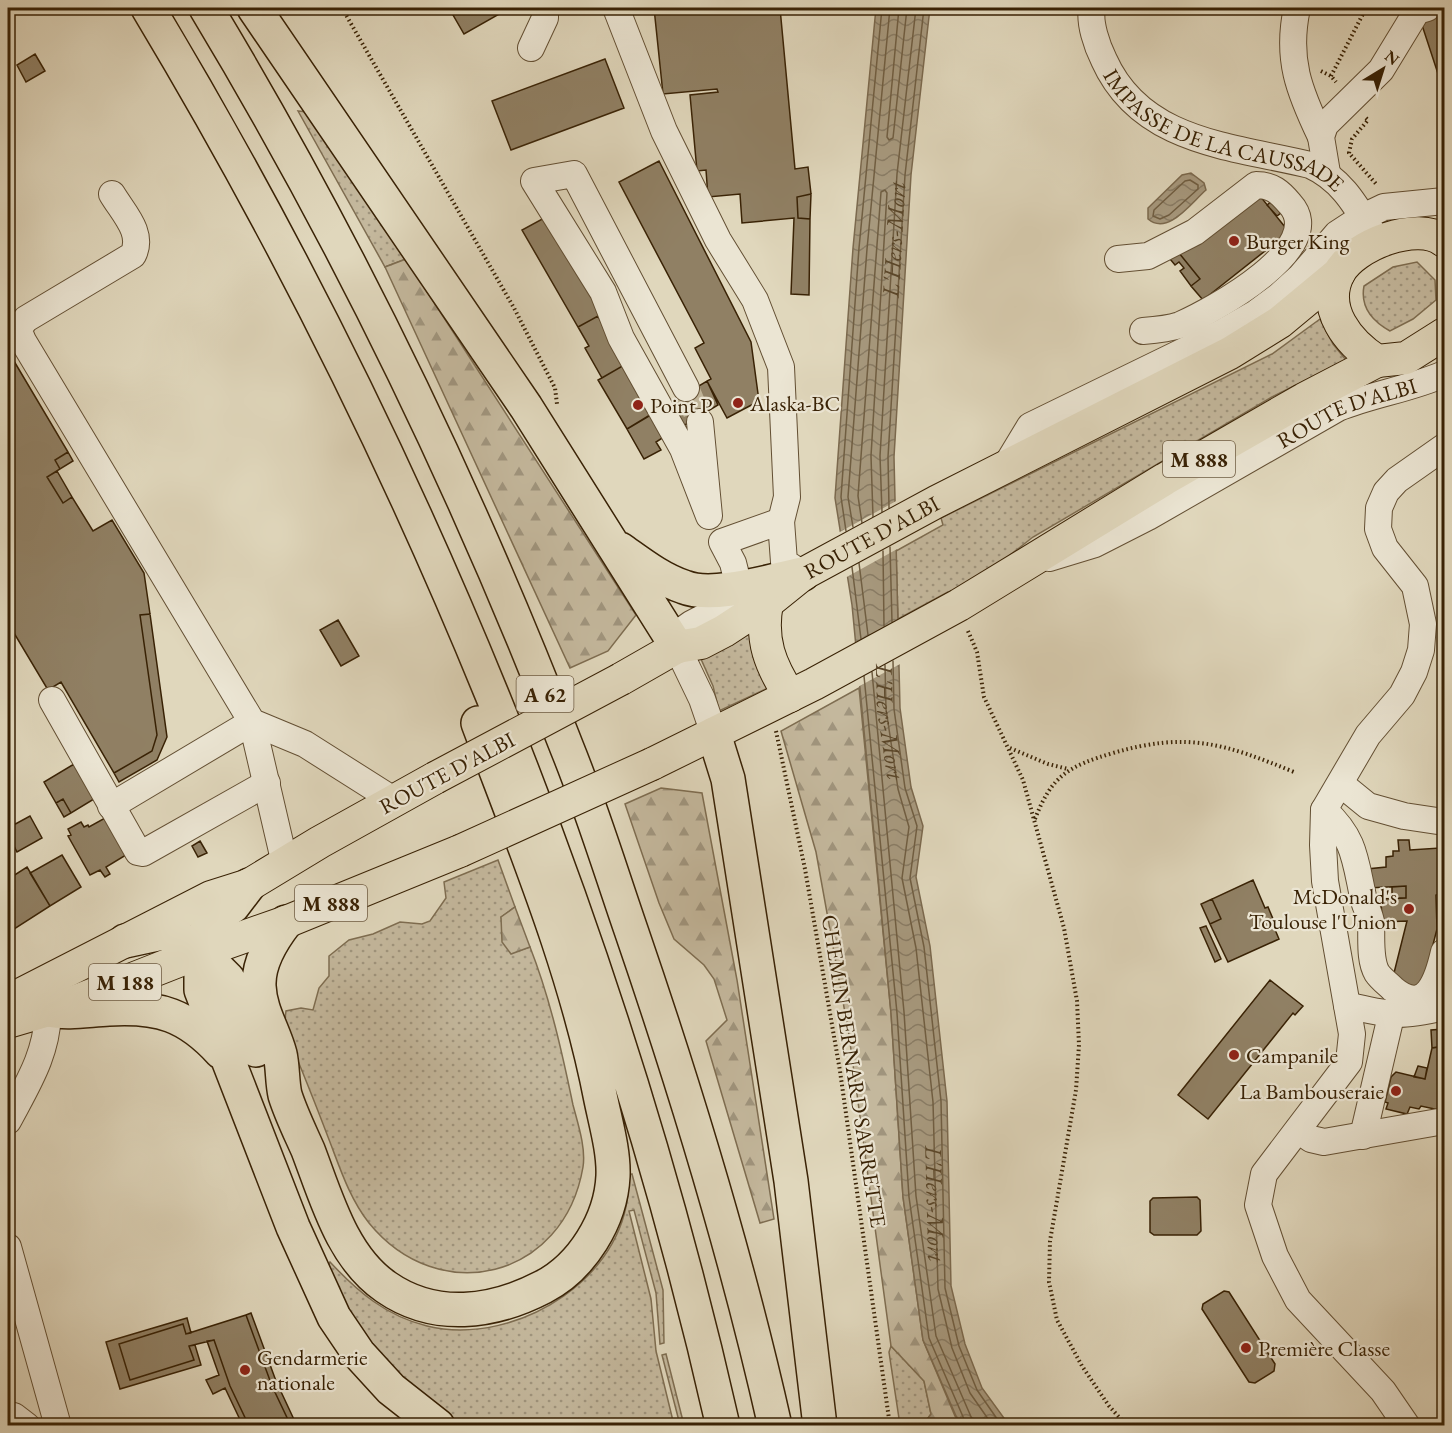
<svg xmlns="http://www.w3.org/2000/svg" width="1452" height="1433" font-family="'EB Garamond',serif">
	<defs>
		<pattern id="grass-dots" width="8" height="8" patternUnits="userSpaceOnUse" patternTransform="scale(1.5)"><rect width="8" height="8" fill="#c4b89d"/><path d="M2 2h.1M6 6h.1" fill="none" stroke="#a0957e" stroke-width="1.8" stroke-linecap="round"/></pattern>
		<pattern id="forest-firs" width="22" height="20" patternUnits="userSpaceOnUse" patternTransform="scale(1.5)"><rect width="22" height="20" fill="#c4b89d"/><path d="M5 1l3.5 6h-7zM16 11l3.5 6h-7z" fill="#a0957e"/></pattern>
		<pattern id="water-waves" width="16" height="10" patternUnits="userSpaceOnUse" patternTransform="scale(1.5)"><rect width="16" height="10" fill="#a7997e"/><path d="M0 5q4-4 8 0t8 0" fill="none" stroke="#897c65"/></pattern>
	</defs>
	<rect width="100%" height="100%" fill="#e0d7bc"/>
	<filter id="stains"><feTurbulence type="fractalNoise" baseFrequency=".00333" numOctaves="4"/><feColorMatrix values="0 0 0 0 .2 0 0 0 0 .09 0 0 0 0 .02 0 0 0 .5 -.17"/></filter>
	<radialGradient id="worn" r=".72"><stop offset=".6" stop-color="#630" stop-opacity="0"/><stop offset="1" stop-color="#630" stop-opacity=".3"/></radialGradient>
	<path fill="url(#grass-dots)" stroke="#7e6d51" stroke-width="1.5" d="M298,111L309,112L406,259L385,267Z
		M1417,262L1435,280L1436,300L1413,319L1390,331C1372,321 1360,307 1364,286L1393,267Z
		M1320,319L1333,344L1346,360L1272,397L1033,537L991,570L951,595L948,592L898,619L896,551L943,525L941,518L1272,354Z
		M751,629L768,688L719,711L713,686L701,659L705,654Z
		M498,860L515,907L501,917L511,953L530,947C550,998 562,1052 573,1105C578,1124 586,1148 583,1167C564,1279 439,1309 369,1223C349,1198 339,1165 328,1137C314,1100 299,1063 284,1027L286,1011L301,1008L313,1010L319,988L329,976V956L349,940L373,934L400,922L422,924L430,921L446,898L444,882Z
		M632,1174L663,1290L664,1343L660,1344L656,1293L634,1210L629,1211L651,1299L656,1351L674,1425H465L440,1411L409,1385L357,1328L327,1267L330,1262C358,1292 386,1316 427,1326C517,1348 635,1274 628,1175Z
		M891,1346L924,1381L931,1414L923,1425H900L889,1352Z
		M666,1354L684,1425H680L662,1355Z"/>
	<path fill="url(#forest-firs)" stroke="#7e6d51" stroke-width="1.5" d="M406,259L636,615L608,651L570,668L385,267Z
		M859,688L891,1013L903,1197L923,1340L955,1416L963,1425H923L931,1414L924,1381L891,1346L849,1035L816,852L781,731Z
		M661,788L702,793L737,980L774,1219L760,1223L706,1041L727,1020L714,979L704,965L674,939L659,903L625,804Z
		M515,907L530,947L511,954L502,942L501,917Z"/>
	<path fill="url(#water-waves)" stroke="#7b694e" stroke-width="1.5" d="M876,8H930L911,175L894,457L900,708L911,787L923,826L916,877L930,946L947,1101L951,1286L965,1344L982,1388L1009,1425H963L956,1416L923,1340L903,1197L891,1013L852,605L835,498L853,248Z
		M1191,173L1204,183L1206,190C1191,203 1168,236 1148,219V208L1182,175Z"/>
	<path fill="#e0d7bc" d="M898,500L899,548L845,578L838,533Z
		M901,620L902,663L856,688L853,646Z"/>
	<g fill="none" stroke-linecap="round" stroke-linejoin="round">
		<g stroke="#705e42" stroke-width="1.5">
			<path d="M899,8L887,137L889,140L893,138L907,8"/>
			<path d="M1190,180L1198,185V189L1169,215L1160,219L1153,216L1154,210L1185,181Z"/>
			<path d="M889,508L888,457L905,175L924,8"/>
			<path id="s1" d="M882,512L880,456L897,174L916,8"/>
			<path d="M862,523L858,496L881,192L885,190L887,193L871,456L873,517"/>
			<path d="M853,527L848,497L867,249L890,8"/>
			<path d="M846,531L841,497L859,248L882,8"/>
			<path d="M890,547L892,622"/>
			<path d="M883,551L884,626"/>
			<path d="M859,563L868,635"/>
			<path d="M852,567L861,639"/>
			<path d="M893,661L894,709L905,788L917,826L910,878L924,947L941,1101L945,1288L959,1346L977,1390L1002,1426"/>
			<path id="s2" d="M885,665L886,709L898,789L909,827L902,878L916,948L933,1102L938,1289L952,1348L970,1393L993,1426"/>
			<path d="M872,672L904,1012L916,1196L936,1336L975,1426"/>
			<path d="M864,676L897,1013L909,1197L929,1338L967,1426"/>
		</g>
	</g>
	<path fill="#908064" stroke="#392205" stroke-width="1.5" d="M449,8H510L464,34Z
		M654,8H780L795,169L808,167L811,194L797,197L798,218L810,219L809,295L791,294L794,218L742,223L740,194L708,197L706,170L697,171L690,95L718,92L717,89L663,94Z
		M1444,14V85L1442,86L1421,22Z
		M35,54L45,71L26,82L17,65Z
		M605,59L624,108L511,150L492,101Z
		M659,161L751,342L759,401L727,418L707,381L711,379L695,348L704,343L619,182Z
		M1256,191L1289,232L1203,300L1191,286L1200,279L1179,253Z
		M811,194L810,219L798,218L797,197Z
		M1277,197L1286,209L1277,216L1267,205Z
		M546,217L602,314L578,327L522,230Z
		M1179,253L1200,279L1191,286L1180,271L1184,268L1179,262L1175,265L1170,259Z
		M598,316L626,364L602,378L585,348L589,346L578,327Z
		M8,351L68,452L55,460L60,469L47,477L63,503L72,497L93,531L112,520L144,573L150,614L140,615L157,735L152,751L114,773L61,682L48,690L8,623Z
		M626,364L655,412L627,429L598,380Z
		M707,381L718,405L680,428L667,405Z
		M654,413L667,435L656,442L661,450L644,459L627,429Z
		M68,452L73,461L60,469L55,460Z
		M57,471L72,497L63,503L47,477Z
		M150,614L167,737L157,760L119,782L114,773L152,751L157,735L140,615Z
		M338,620L359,656L341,666L320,630Z
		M74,764L94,799L71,813L63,799L56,803L44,782Z
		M63,799L71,813L64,817L56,803Z
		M8,811L15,824L8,828Z
		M30,816L42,838L17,852L8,834V828Z
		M105,818L126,855L106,867L110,874L105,877L100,870L90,875L68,836L71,835L68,829L81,822L84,827L88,825L89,827Z
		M1398,840H1409L1410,850L1440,848V852H1444V884L1440,885L1441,894L1436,895L1437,929L1422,988L1392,981L1407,921L1382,922L1381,899L1406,898V886L1368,888L1367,869L1386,867V857L1393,856V851H1399Z
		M200,841L207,853L198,857L192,846Z
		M62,855L81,887L50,906L30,873Z
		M27,867L50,906L8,933V904L13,900L8,892V876L10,878Z
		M1253,880L1265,908L1268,907L1273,919L1271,920L1279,939L1228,962L1210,924L1221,919L1212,899Z
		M1406,886V898H1392V887Z
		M1212,899L1221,919L1210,924L1201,904Z
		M1206,926L1221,959L1215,962L1200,928Z
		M1270,980L1303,1006L1295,1015L1293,1013L1208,1119L1178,1095Z
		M1444,1029V1046L1432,1048L1431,1030Z
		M1444,1046V1111L1421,1106L1419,1109L1410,1107L1407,1114L1386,1109L1388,1103L1385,1102L1391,1077L1396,1072L1425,1079L1432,1048Z
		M1418,1066L1427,1068L1425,1079L1414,1077Z
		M1197,1197L1200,1200L1201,1231L1197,1235H1154L1150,1232V1201L1153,1198Z
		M1224,1291L1229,1292L1275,1364L1274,1371L1255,1383L1249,1382L1202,1309L1203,1304Z
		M251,1313L276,1381L297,1426H291L272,1386L246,1315Z
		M246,1315L272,1386L291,1426H249L230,1386L214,1340L189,1346L194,1360L130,1380L119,1344L183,1324L186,1334Z
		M187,1318L191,1333L186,1334L183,1324L119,1344L130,1380L194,1360L189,1346L195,1345L201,1365L120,1389L106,1342Z
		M214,1340L230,1386L249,1426H243L225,1388L213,1394L206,1380L219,1375L207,1341Z"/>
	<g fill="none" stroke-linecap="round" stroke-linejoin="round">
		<path stroke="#bfb397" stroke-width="26" stroke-dasharray="26 13" stroke-linecap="butt" d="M686,388L700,422"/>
		<defs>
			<g id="minor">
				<path d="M616,8L664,131L718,240L755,300L781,367L787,497L781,521"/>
				<path id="s3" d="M1092,8C1089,23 1097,46 1104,60C1141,143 1232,146 1310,165C1341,179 1355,204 1372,232"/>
				<path d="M1297,8C1286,59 1299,91 1321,137"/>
				<path d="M531,48L545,18V8"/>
				<path d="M1327,173L1321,137L1325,125L1381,70L1417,11L1427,8"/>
				<path d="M112,194C124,214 144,233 133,255L26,319L18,329L23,341L252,722L305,744L395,801"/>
				<path d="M1118,259L1148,256L1195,232L1256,185C1272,185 1280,192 1290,204C1330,247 1212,311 1180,325C1168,329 1156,330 1143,331"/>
				<path d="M686,388L574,174L534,181L603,292L621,338L683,449L709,516L700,422"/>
				<path d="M1007,464L1030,426L1221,333L1256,313L1279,296L1300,277L1337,234L1363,217L1384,207L1444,201"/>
				<path id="s4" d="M1049,558L1095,544L1148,517L1338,408C1373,394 1410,389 1444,374"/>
				<path d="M743,603L733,563L722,542L781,521L784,562L803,574"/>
				<path d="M52,700L138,852L143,853L267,783"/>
				<path d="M714,734L702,699L677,647L684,629L691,624L752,592"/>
				<path d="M1341,784L1368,806L1404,816L1444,822"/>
				<path d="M111,806L252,722L285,864"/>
				<path d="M1324,810C1356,839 1355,861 1364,901C1366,908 1370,915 1371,922C1372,938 1369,959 1377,973C1381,979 1388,984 1393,989C1427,1017 1438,978 1444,952"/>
				<path d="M1347,1005C1391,1016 1400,1017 1444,1007"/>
				<path d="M8,1121C27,1085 48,1053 48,1010"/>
				<path d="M1298,1130L1311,1139L1324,1142L1444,1121"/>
				<path d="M1363,1136L1391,1016"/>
				<path d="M8,1247L58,1426"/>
				<path d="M8,1415L14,1416L27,1426"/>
				<path d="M1407,1426L1383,1391L1298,1300L1275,1256L1258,1205L1264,1174L1349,1062L1352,1034L1325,881L1323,845L1324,810L1368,735L1402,695L1414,672L1421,650L1423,624L1415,586L1385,548L1378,529L1379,508L1386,492L1397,480L1444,447"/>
			</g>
			<g id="major">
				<path d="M1444,241C1418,220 1354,245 1339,273C1320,309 1349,343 1377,361L1406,358L1444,334"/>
				<path d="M767,603C760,640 770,665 790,696"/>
				<path id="s5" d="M621,679L677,647L701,643L724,631L767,603L803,574L936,502L1230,353L1280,322L1339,273"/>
				<path d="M652,764L814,684L959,605L1165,479L1304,399L1377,361"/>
				<path d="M8,1001L211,897L249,885L320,842L435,778"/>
				<path d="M8,1022L69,1004L201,952L286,922L460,851"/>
			</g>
			<path id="highway" d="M148,8C411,446 610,927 723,1426
				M206,8C347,242 468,492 567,748C591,807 610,869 631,930C687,1093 737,1257 775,1426
				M254,8L526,407L677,647
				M620,549C640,563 660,579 684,587C713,599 772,580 803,574
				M714,734L728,779L791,1181L820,1426
				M249,885L233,906L213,920L204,935L201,952V990L293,1227L334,1317L359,1354L391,1389L438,1426
				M286,922C272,940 258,962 259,986C260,1011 274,1031 280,1054C283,1067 282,1082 285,1095C291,1114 300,1132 308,1150C326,1197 342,1257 386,1287C435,1321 493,1313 543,1287C582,1267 611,1220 613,1176C614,1152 606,1124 601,1100C576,970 524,846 478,723
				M125,941L162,933L177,936L201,952L228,979L256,1050
				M48,1010C69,1014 88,1010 109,1009C159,1006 187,1015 221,1052"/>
		</defs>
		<use href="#minor" stroke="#634f33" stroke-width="28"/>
		<use href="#major" stroke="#392205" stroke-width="34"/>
		<use href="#highway" stroke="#392205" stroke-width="36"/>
		<path stroke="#392205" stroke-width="4" stroke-dasharray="1.5 3" stroke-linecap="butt" d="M342,8L514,308L555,388L557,404
			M1321,71L1331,76L1336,82
			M1331,76L1366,8
			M1366,118L1368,120L1352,139L1349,153L1377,185
			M968,631L977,652L984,697L1023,780L1064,928L1077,1001L1079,1045L1076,1090L1050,1241L1049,1282L1057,1320L1082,1366L1109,1406L1127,1426
			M776,731L805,869L840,1071L890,1426
			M1010,748L1048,764L1068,769
			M1035,819C1052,775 1069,766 1113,753C1188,731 1225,744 1294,772"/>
		<use href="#minor" stroke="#ebe5d3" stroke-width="26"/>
		<use href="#major" stroke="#e0d7bc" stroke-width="32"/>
		<use href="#highway" stroke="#e0d7bc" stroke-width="33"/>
		<defs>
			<path id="major-bridge" d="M435,778L621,679
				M460,851L652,764"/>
		</defs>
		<use href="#major-bridge" stroke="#392205" stroke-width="34" stroke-linecap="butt"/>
		<use href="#major-bridge" stroke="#e0d7bc" stroke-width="32"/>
	</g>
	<g fill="#8f2418" stroke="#ebe5d3" stroke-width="2">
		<circle cx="1234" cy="241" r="6"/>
		<circle cx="738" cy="403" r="6"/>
		<circle cx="638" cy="405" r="6"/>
		<circle cx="1409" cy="909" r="6"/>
		<circle cx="1234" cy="1055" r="6"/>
		<circle cx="1396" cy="1091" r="6"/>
		<circle cx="1246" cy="1348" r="6"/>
		<circle cx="245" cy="1370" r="6"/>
	</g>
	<g text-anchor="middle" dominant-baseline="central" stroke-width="4.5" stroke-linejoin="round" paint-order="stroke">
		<g fill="#ebe5d3" stroke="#6e5c43" stroke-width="1.5">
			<rect x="1163" y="441" width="72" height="36" rx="4.5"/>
			<rect x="516.5" y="676" width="57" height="36" rx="4.5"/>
			<rect x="295" y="885" width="72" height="36" rx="4.5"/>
			<rect x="89" y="964" width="72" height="36" rx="4.5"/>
		</g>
		<g font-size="21" font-weight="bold" fill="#392205">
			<text x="1199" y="459">M 888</text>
			<text x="545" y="694">A 62</text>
			<text x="331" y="903">M 888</text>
			<text x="125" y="982">M 188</text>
		</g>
		<g font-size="22" fill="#392205" stroke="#ebe5d3">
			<text stroke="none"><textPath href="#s3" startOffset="200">IMPASSE DE LA CAUSSADE</textPath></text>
			<text stroke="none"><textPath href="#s4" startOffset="333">ROUTE D'ALBI</textPath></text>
			<text stroke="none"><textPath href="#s5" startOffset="290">ROUTE D'ALBI</textPath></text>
			<text transform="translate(447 773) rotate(-28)">ROUTE D'ALBI</text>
			<text transform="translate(854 1071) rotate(81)">CHEMIN BERNARD SARRETTE</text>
		</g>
		<g font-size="22" fill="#392205" stroke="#ebe5d3" text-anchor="start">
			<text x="1246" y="241">Burger King</text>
			<text x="750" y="403">Alaska-BC</text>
			<text x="650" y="405">Point P</text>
			<text x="1397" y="896" text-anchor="end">McDonald's<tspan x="1397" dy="25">Toulouse l'Union</tspan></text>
			<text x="1246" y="1055">Campanile</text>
			<text x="1384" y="1091" text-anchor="end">La Bambouseraie</text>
			<text x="1258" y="1348">Première Classe</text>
			<text x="257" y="1357">Gendarmerie<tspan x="257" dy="25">nationale</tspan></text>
		</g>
		<g font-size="24" font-style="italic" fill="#5a4629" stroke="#ebe5d3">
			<text stroke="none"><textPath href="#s1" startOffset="273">L'Hers-Mort</textPath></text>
			<text stroke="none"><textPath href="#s2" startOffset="57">L'Hers-Mort</textPath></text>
			<text stroke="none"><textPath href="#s2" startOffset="544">L'Hers-Mort</textPath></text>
		</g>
	</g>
	<rect width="1452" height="1433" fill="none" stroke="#e0d7bc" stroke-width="30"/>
	<rect x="9" y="9" width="1434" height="1415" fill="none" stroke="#392205" stroke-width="3"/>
	<rect x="15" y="15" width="1422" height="1403" fill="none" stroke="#392205" stroke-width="1.5"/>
	<g transform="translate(1383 69) rotate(38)" stroke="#ebe5d3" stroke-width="4.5" paint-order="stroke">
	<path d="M0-4.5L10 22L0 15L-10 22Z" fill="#392205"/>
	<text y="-9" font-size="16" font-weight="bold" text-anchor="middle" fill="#392205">N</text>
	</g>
	<rect width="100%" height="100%" filter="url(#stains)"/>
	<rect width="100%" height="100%" fill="url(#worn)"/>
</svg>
